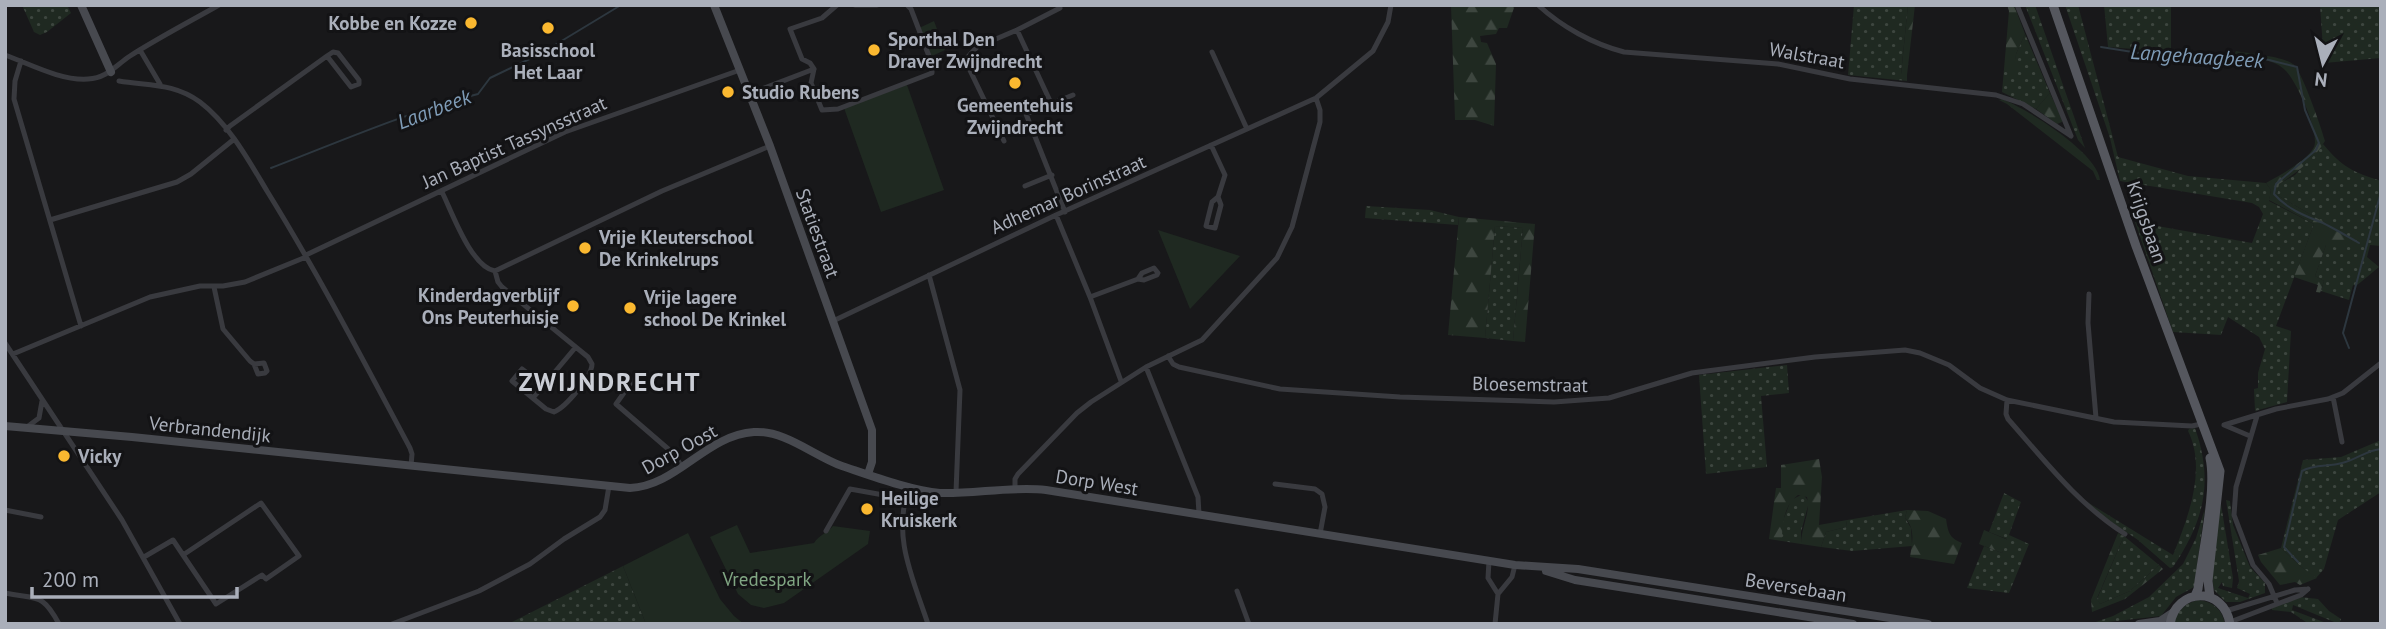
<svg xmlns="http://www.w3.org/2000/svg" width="2386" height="629" font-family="'PT Sans',sans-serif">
	<defs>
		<pattern id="grass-dots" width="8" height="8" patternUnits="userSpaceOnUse" patternTransform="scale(1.75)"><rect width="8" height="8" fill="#1f2921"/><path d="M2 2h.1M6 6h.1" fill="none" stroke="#3d463f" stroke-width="1.8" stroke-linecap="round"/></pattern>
		<pattern id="forest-firs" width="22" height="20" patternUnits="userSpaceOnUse" patternTransform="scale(1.75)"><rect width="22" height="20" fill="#1f2921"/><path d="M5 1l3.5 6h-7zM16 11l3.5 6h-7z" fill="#3d463f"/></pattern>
	</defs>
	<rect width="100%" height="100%" fill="#18181a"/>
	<path fill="url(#grass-dots)" d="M22,5H67L71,13L47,32L40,35L34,32Z
		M1854,5H1908L1901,74L1907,75V81L1848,75Z
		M2025,5H2035L2085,148L2078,140Z
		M2065,5H2078L2118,157L2188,176L2266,183L2271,190L2269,201L2314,224L2276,326L2291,331L2287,402L2255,411L2254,389L2258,388V373L2265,349L2259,337L2228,317L2221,335L2173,332L2135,222L2252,243L2263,214L2259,207L2252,203L2120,181L2110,138Z
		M2104,5H2171V52L2108,47Z
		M2320,5H2381V58L2324,63Z
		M2025,34L2050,93L2036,109L2002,92L2004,69L2014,68L2016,54Z
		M2323,144C2342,167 2353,172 2381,181V246L2370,245L2367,257L2379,267L2356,286L2353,285L2349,300L2321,291L2324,281L2315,276L2326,245L2346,240L2360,243L2277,195L2279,184L2295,175Z
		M1366,206L1430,210L1459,217L1458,225L1365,218Z
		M1495,226L1523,228L1513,341L1485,338Z
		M1787,365L1789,393L1761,396L1767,467L1706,474L1699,375Z
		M2195,428C2214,482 2204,521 2173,567L2170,568L2138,540L2101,515L2084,500L2173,555C2188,518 2207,469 2188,431L2189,429Z
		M2381,440V492L2338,520L2324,569L2316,578L2300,566L2281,548L2303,460L2341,457Z
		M2004,493L2021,502L2009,535L2029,544L2009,593L1967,588L1984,546L2002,553L2007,539L1989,532Z
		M1803,494L1809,502L1801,532V544L1782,541V523L1791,500Z
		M2220,498L2233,578L2232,588L2223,586L2222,582L2218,588L2248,598L2250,594L2237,588L2239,581L2226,500L2230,501L2233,525L2250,567L2265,583V593L2240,602H2226L2214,590L2212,578Z
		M2205,508L2194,587L2176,597L2161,616L2090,624L2113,616L2149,597L2183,564L2196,538Z
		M1907,510L1905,518L1911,528L1912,546L1852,551L1821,547L1826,532L1846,527L1847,520Z
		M2124,536L2159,565L2130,591L2100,604L2097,599Z
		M623,566L646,624H508Z
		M2300,597L2318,599L2329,611L2341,619L2339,624L2293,605L2292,610L2329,624H2309L2291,612L2272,610V607Z
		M2199,600C2213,602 2222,609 2225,624H2174C2177,610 2185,603 2199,600Z"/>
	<path fill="url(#forest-firs)" d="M1451,5H1515L1507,28H1499L1496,34L1480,36L1481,42L1487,43L1496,64L1494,126L1475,120H1455Z
		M1908,5H1915L1907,75H1901Z
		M2007,5H2014L2025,34L2016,54L2015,69H2004L2009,11Z
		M2236,51C2250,54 2284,56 2294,65C2303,74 2321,127 2325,141C2314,159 2297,173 2279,184L2277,195L2360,243L2359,247L2346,241L2342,249L2326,245L2315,276L2324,281L2320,293L2316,292L2318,285L2294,277L2314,224L2269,200L2271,190L2266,183C2280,175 2307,161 2314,147C2320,133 2297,82 2286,71C2275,58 2250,58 2234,55Z
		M2050,93L2062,119V122L2057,124L2036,109Z
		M2002,99C2027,109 2097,152 2100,180H2097L2093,171L2007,104L1999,100Z
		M1459,217L1535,224L1525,342L1513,341L1523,228L1495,226L1485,338L1448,335Z
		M1819,459L1822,477L1819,525L1847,520L1846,527L1826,532L1821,547L1801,544C1801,528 1811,512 1807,497L1798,495C1784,505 1782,524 1782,541L1769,539L1776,488H1781V465Z
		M1907,510L1928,511L1946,519C1948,532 1949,538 1962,543L1954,564L1910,557C1912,544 1916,529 1905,518Z
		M1984,530L2008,540L2002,553L1979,544Z
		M2118,533L2124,536L2097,598L2100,604L2130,591L2159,565L2163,569L2125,599L2092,612L2091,600Z
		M2281,548L2300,566L2317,578L2300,585L2295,582L2280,585L2261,562L2258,555Z"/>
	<path fill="#1f2921" d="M934,21L945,50L930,57L919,28Z
		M907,85L944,190L881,212L844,108Z
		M1158,230L1240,256L1190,309Z
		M737,525L750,553L814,543C819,535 827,533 833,526L870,531L868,544L784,603L764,608L751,605L738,594L710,537Z
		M688,533L720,599L734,616L744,624H646L623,566Z"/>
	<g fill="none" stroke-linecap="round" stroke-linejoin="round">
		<path stroke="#2d373f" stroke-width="2" d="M2101,47L2164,57L2265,59L2297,67L2305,110L2319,143L2316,150L2276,184L2274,194C2287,209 2305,216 2323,223C2335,229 2347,236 2359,243
			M271,168C339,142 407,112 478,94L490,78L540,54L621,5
			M2349,348L2343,333L2381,192
			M2298,562L2284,547L2302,471C2315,464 2328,467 2342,463C2356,460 2367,450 2381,449"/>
		<path stroke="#393a3f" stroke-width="5" d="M855,5H877
			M1538,5C1562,27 1593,44 1624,52L1778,64L1850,79L1996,95L2023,104L2071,136
			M2017,5L2071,136
			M1017,30L1051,103
			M140,50L160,84
			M1212,52L1247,129
			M5,55C30,64 61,81 88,79C107,78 115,66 130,56C158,38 189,22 219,5
			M21,61L15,81L14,99L81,326
			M814,69L810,63L802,59L790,29L822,18L837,5
			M119,81C149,86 174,83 200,102C229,124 249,161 267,191C319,275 364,362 410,448L412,454L411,466
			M749,94L814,69L811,83L822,110L838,109L932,73V64L911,9L907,5
			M226,130L230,126L327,56L333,52L338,53L359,80V84L351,87L327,56
			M1004,141L965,60L977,47L1017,30L1060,8
			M1211,145L1225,175L1218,197L1212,202L1206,226L1215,228L1221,205L1218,197
			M1025,186L1052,175
			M442,192C452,212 471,267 495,271
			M1065,212L1026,114L1073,95
			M1056,215L1090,297L1121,381
			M50,220L177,182L191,174L233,140
			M306,255L565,132L740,70
			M495,271L662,191L770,146
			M495,271L498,282L502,287L588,357L592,364C592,376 566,407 554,412L546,409L512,381L522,369L543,385
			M929,275L960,390L956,492
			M214,287L223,329L250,361L254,364L264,363L267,371L265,373L258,374L254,364
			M2089,294L2088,323L2096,418
			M1090,297L1138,279L1144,280L1157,275L1158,273L1154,268L1142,273L1138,279
			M833,321L1056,215L1316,98L1373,51L1388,22L1391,5
			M5,343L122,520L180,624
			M13,354L150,297L200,286H223L245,282L306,257
			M1168,356L1173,364L1179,367L1280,389L1400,397L1554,402L1609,398L1692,373L1707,371L1815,357L1905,350L1920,353L1949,365L1980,388L2007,400L2114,422L2192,426L2201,424
			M1146,367L1198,497L1199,514
			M633,380L616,404L674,454L682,467
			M2333,397L2342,442
			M533,398L575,348
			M2007,400L2006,414L2008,419C2045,461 2078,504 2125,534
			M2257,416L2236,487L2234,515L2253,565L2269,584L2277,603
			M2224,425L2276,409L2328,399L2343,393L2381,363
			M2224,425L2250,436
			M27,427L39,418L42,401
			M1275,484L1315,489L1322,494L1325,507L1320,534
			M909,486C892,537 912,576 928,624
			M1015,489V479L1018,474L1077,413L1091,402L1146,367L1202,340L1277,258L1292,227L1320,122V110L1316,98
			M5,510L41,517
			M826,531L850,489L889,496L905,502
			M144,557L173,540L183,555L261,503L299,556L266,579L262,575L216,604L183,555
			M1489,561L1488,578L1498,594L1495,624
			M1237,591L1249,624
			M5,593C37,600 42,592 59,624
			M1498,594L1512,577L1515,565
			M2226,611L2295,590L2308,589
			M2230,622L2301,595L2308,589
			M392,624L479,591L530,564L564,539L600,517L605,510L609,486"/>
		<path stroke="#47494f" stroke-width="8" d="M81,5L111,72
			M714,5L770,146L872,430V462L868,474
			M5,426L132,437L630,488C677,486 706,435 754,432C785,430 814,456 842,466C869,475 912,491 940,493C975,494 1011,486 1046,490L1515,565L1578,569L1928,624
			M1546,571L1575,580L1853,624
			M2139,624L2160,621L2172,613"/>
		<path stroke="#55575e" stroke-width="9" d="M2053,5L2136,246L2220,471L2208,581L2210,597
			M2195,596L2198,589C2202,554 2217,490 2210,458
			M2170,624C2176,587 2224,586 2230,624"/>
	</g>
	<g fill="#fab830" stroke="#131315" stroke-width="2.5">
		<circle cx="471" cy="23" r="7"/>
		<circle cx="548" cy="28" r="7"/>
		<circle cx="874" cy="50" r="7"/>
		<circle cx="1015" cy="83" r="7"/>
		<circle cx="728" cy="92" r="7"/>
		<circle cx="585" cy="248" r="7"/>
		<circle cx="573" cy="306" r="7"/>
		<circle cx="630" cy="308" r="7"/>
		<circle cx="64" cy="456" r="7"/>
		<circle cx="867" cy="509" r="7"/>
	</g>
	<g text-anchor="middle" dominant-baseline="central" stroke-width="6" stroke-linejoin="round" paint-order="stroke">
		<g font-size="19" font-weight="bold" fill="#aaafba" stroke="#131315" text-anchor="start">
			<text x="457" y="23" text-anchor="end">Kobbe en Kozze</text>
			<text x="888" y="39">Sporthal Den<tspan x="888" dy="22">Draver Zwijndrecht</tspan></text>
			<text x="548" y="50" text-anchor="middle">Basisschool<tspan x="548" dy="22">Het Laar</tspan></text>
			<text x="742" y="92">Studio Rubens</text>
			<text x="1015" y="105" text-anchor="middle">Gemeentehuis<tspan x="1015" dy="22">Zwijndrecht</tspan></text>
			<text x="599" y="237">Vrije Kleuterschool<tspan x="599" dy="22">De Krinkelrups</tspan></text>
			<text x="559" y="295" text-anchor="end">Kinderdagverblijf<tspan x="559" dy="22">Ons Peuterhuisje</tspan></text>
			<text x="644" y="297">Vrije lagere<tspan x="644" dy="22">school De Krinkel</tspan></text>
			<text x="78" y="456">Vicky</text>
			<text x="881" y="498">Heilige<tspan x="881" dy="22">Kruiskerk</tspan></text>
		</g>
		<g font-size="19" fill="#aaafba" stroke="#131315">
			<text transform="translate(1807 55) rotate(10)">Walstraat</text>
			<text transform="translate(514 142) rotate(-24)">Jan Baptist Tassynsstraat</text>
			<text transform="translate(1068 194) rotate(-24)">Adhemar Borinstraat</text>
			<text transform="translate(2147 222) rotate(71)">Krijgsbaan</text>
			<text transform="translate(818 233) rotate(70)">Statiestraat</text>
			<text transform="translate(1530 384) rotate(1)">Bloesemstraat</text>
			<text transform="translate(210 429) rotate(6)">Verbrandendijk</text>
			<text transform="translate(679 449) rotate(-29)">Dorp Oost</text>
			<text transform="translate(1097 482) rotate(9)">Dorp West</text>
			<text transform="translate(1796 587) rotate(9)">Beversebaan</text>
		</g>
		<g font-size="19" fill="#80a683" stroke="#131315">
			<text x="767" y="579">Vredespark</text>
		</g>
		<g font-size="21" font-style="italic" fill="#7f9cb7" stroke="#131315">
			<text transform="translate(2197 56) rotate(4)">Langehaagbeek</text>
			<text transform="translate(434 109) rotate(-21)">Laarbeek</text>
		</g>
		<g font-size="26" font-weight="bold" letter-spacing="2" fill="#cbced6" stroke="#131315">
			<text x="610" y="381">ZWIJNDRECHT</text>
		</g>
	</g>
	<rect width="2386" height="629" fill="none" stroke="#aaafba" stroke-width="14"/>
	<g transform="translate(2323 63) rotate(187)" stroke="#131315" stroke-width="5" paint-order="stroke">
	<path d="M0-5L12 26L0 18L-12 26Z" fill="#aaafba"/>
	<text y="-10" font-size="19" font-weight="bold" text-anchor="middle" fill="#aaafba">N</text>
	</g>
	<path d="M32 587v10h205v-10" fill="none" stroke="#aaafba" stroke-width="3.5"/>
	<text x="42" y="587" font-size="21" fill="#aaafba" stroke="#131315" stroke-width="5" paint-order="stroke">200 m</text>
</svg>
